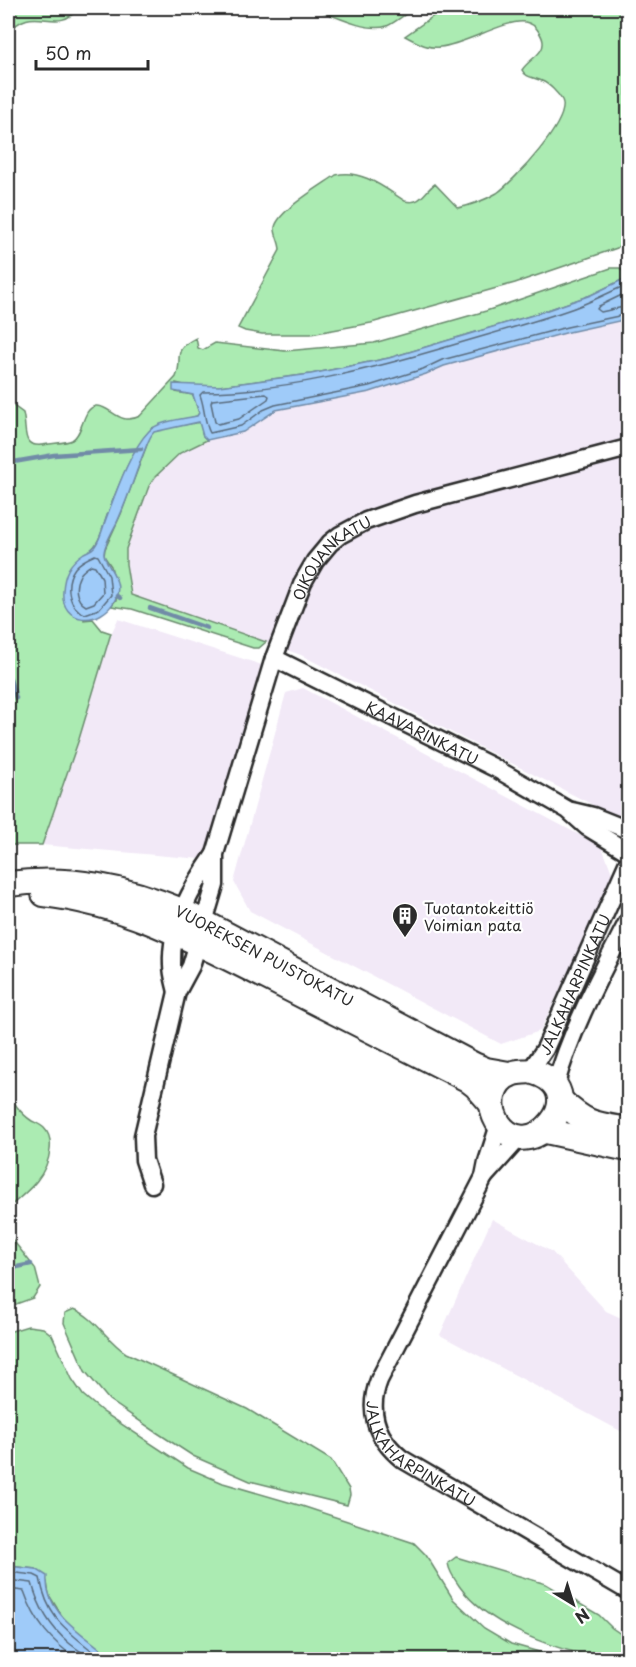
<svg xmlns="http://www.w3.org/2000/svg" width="636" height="1667" font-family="'Playpen Sans',sans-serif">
	<rect width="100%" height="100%" fill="#fff"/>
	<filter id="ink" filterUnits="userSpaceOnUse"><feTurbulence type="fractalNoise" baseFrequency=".0167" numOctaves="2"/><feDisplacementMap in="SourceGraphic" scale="12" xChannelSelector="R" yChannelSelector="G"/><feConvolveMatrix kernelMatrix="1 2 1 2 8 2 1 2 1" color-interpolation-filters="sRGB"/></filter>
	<g filter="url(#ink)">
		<path fill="#f2e9f7" d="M628,319V823L301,655L131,595L126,564V549L149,486L155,477L180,453L207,440L243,432L276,410L370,392L426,374L443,366L569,332Z
			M118,619L265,666L267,669L205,855L201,859L42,845L79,739L107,643Z
			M303,688L602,847L614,878L540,1031L501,1044L250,911L234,882L286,693Z
			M492,1219L552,1252L606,1311L628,1321V1435L440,1335Z"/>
		<path fill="#abebb2" stroke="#6b8b6e" stroke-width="1.5" d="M8,8H78C58,37 31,0 8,34Z
			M314,8H415C406,13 396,22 387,26C367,33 332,15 314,8Z
			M445,8H628L623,241L617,248L515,283L371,323L311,334H262L245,331L238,328L280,250C280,242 274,234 275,227C279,210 322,185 336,175C360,168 386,189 405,201C422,205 424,191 435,184L458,208C472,205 485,200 497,193C513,182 572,120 562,100C558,93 549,84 542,81C534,77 526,78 522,70C527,62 537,57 541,50C545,44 543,38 539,32C536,27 531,23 525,22C506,19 464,45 440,47C427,49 417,42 405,36Z
			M611,268H620L628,277L591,295L533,315L389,358L311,374L219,386H188L176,383V392L193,395L199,413L197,416L152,428C131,450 119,485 108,513C104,523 102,535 96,544C93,549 90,551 85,553L84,620L93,619L102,630L111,633L79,739L42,845H8V402L23,413C28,433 19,450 49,444C55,443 66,443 72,440C84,433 82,408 96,406C111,405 118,427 140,416L176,377C184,357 170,351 196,338L198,348L203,350L215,343L285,351L374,343L486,311Z
			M200,422L203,436L207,440L180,453L155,477L149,486L126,549V564L131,595L266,642L259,648H253L132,609L111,606L116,600L117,592L111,566L104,556L105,549L121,514L151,434L156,430Z
			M8,982C20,995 11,1018 8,1033Z
			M8,1088C11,1101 21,1114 32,1121C36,1123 41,1125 44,1128C50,1134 51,1142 50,1150C47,1177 27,1192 8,1208Z
			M8,1234L35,1268L40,1287L33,1298L8,1307Z
			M74,1309C95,1317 107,1341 126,1353L247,1409L331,1460L349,1489L350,1495L347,1505L250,1481L193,1456L153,1430L109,1400L85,1371L64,1323L65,1313Z
			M28,1326L43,1328L52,1335L72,1379L83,1395L103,1412L188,1468L223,1483L302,1506L414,1543L426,1555L453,1599L484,1628L511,1644L564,1659H112L65,1621L49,1595L47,1582L36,1569L8,1566V1332Z
			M456,1557L546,1584L599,1615L612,1628L628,1639V1659C577,1660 492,1631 460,1587C455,1580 449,1572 448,1563Z"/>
		<path fill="#9fcbf9" stroke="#718ba7" stroke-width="1.5" d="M628,277V319L569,332L444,366L426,374L370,392L276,410L243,432L207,440L203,436L199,422L154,432C149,437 147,445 144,452C135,474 128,498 118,520C115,527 103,546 104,554C106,567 125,581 115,600C101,627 60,625 63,591C64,574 69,563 84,553C88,551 92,550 95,546C101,538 103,526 107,516C116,492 131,449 149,431C159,421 183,419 197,416L199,413L193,395L173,391V384L219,386L311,374L389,358L533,315L591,295Z
			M8,1566L36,1569L47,1576C44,1616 88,1635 112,1659H8Z"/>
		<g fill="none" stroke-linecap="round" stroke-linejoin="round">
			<path stroke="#596b7d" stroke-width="1.5" d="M628,284C610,292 593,301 574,308C535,322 493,333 453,345C373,369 286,391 203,392L200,395C205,408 204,422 210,433L241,426L263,410L275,405L369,386L423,369L442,360L567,327L628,314
				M628,292L599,306L597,309L601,312L628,306
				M266,394L269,396L268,399L239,419L218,424L215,422L211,403L212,400Z
				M95,555L98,556L109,576L111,595L99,609L85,614C68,608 64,583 75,568C80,562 88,558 95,555Z
				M91,565L95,566L102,578L103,593L94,603L86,606C75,600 74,586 80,575C82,571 87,568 91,565Z
				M8,1572L34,1575L40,1578C48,1623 71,1632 103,1660
				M8,1580L32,1583C38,1606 50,1627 69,1643C76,1649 84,1653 92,1660
				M8,1589L24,1591C35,1623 51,1641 78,1660"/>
			<path stroke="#718ba7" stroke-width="4.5" d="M8,463L54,455L141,449
				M117,596L120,598
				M150,608L207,628
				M8,673L16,698
				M8,1269L31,1264"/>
			<defs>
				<g id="street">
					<path id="s1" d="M274,658L493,767L568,810L587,827L628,852"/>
					<path d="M572,811L593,816L628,830"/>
					<path d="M177,992C175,983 172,974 172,965C170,924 192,887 215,854"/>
					<path id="s2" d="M530,1071L545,1049L628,862"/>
					<path d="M555,1087C571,1029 601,974 628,921"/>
					<path id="s3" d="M499,1125L487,1162L484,1177L379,1380C367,1411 376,1438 402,1459L628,1591"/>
					<path d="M484,1177L520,1137"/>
					<path id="s4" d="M152,1184L144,1160L143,1136L177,992L191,966L215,885V854L274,658L303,582L315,561L330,543L340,535L366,521L415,504L628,448"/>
				</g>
				<g id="secondary">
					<path id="s5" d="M8,884C70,876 124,887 182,911L474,1065L486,1070L509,1074"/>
					<path d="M44,894C130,904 198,943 274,981C338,1014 402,1046 467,1079L476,1086L491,1103"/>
					<path d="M530,1071C601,1089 528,1173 497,1121C488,1105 492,1081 511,1074C517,1071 524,1072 530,1071Z"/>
					<path d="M561,1101C587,1125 594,1124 628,1130"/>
					<path d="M546,1131L628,1149"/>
				</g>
			</defs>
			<use href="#street" stroke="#2b2b2b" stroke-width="21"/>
			<use href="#secondary" stroke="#2b2b2b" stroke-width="28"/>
			<use href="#street" stroke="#fff" stroke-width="16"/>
			<use href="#secondary" stroke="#fff" stroke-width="24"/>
		</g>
	</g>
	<defs>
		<symbol id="building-pin" viewBox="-11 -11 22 30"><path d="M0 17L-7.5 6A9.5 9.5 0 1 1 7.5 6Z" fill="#2b2b2b" stroke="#fff"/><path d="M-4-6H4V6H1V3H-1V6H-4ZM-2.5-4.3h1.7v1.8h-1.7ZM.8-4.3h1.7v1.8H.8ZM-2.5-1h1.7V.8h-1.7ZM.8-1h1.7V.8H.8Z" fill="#fff"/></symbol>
	</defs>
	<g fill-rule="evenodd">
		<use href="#building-pin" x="390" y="901" width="30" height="40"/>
	</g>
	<g text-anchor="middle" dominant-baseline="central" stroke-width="4.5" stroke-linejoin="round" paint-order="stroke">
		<g font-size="15" fill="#2b2b2b" stroke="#fff">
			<text stroke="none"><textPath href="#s4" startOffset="666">OIKOJANKATU</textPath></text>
			<text stroke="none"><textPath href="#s1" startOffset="166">KAAVARINKATU</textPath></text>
			<text stroke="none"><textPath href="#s5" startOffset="272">VUOREKSEN PUISTOKATU</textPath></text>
			<text stroke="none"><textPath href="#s2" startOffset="98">JALKAHARPINKATU</textPath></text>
			<text stroke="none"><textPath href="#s3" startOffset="380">JALKAHARPINKATU</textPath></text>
		</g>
		<g font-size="15" fill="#2b2b2b" stroke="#fff" text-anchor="start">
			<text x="424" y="907">Tuotantokeittiö<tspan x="424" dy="17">Voimian pata</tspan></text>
		</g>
	</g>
	<rect width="636" height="1667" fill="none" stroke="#fff" stroke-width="30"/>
	<rect x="15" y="15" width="606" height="1637" fill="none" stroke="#2b2b2b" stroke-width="2" filter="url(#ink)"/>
	<g transform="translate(573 1604) rotate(142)" stroke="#ffffff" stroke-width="4.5" paint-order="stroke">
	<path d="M0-4.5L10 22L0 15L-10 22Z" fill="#2b2b2b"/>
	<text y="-9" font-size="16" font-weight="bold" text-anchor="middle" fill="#2b2b2b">N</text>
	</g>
	<path d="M36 60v9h112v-9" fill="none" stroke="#2b2b2b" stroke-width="3"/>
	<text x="45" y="60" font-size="18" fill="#2b2b2b" stroke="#ffffff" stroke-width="4.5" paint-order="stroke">50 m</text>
</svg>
